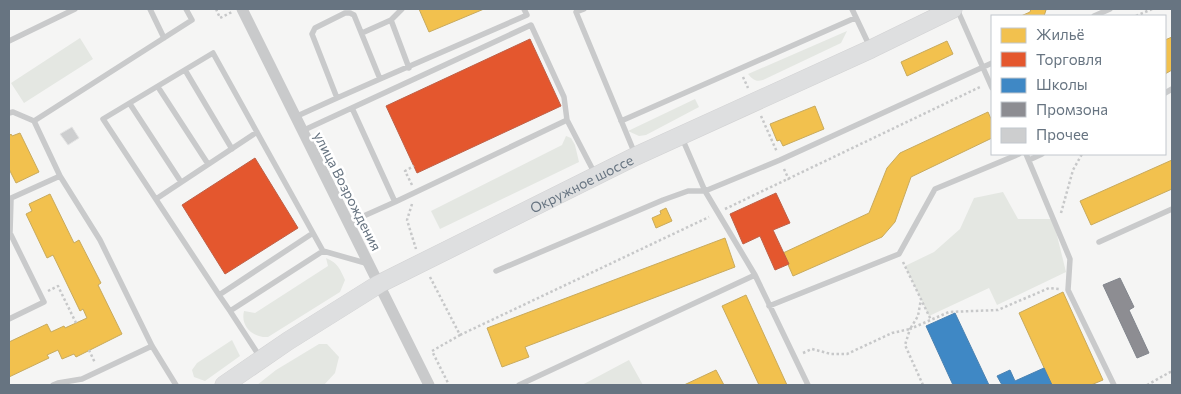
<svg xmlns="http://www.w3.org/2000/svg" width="1181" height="394" font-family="Commissioner,sans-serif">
	<rect width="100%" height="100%" fill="#f5f5f4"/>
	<path fill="#e4e7e2" d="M847,31L841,43L763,80C756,82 753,80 748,74Z
		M80,38L93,59L24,103L11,83Z
		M695,99L699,107L646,135L639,136L628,131Z
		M566,136L571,138L575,145L579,162L440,229L431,211L562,145Z
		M1003,192L1018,219H1053L1066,272L997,305L989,288L929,316L905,266L934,252L960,229L974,198Z
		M326,258C338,263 340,269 345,280L340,292L268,337C254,338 240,327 244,311L255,313L328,266Z
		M232,340L240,356L205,381L194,377L192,370L197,363Z
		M319,344H327L339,357L335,373L324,385H257L276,370Z
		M629,360L643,385H582Z"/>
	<path fill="#f2c14e" stroke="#c8aa5d" d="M419,9H484L429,32Z
		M1031,9H1043L1046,10L1044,16H1021L1030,12Z
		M1172,37V70L1165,74V40Z
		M947,41L953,54L907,76L901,62Z
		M815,106L824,129L783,146L780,140L777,141L770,124Z
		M988,112L992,121V138L911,177L895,222L882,237L793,276L783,253L869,213L887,168L900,153Z
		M20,133L39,172L16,183L9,169V136L11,134L12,136Z
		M1172,160V189L1091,225L1080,201Z
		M50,194L74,243L79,240L101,283L98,285L122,334L76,357L74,354L62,359L58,350L47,355L49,358L9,377V342L47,324L51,332L64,326L65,328L87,318L83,309L80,311L53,255L47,258L26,214L32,211L29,204Z
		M666,208L672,221L656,228L652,218L661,214L660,211Z
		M725,238L735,267L525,347L529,357L502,367L487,328Z
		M1063,292L1103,380L1091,385H1052L1019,313Z
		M746,295L787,385H759L722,306Z
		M716,370L724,385H684Z"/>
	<path fill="#e4572e" stroke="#be6047" d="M530,39L561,106L417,173L386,106Z
		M255,158L298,228L225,274L182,205Z
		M776,193L790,223L773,230L789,264L775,270L760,236L743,244L730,214Z"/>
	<path fill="#3f88c5" stroke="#4b82b1" d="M955,313L989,385H953L926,326Z
		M1044,368L1052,385H1002L997,376L1010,370L1015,381Z"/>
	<path fill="#8d8d92" stroke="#82868d" d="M1120,278L1134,307L1129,310L1149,353L1137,358L1103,285Z"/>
	<path fill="#cdcecf" stroke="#e4e4e4" d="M72,127L79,138L68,145L60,134Z"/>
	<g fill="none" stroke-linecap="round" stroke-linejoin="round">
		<defs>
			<g id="primary">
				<path id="s1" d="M224,385L288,341L379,284L636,156L871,49L953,9"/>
			</g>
		</defs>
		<use href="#primary" stroke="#d2d2d3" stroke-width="19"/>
		<path stroke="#c7c8c9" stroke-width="2.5" stroke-dasharray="2.5 2.5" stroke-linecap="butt" d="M216,9L220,18L232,12
			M1136,16L1152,9
			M743,77L748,88
			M761,116L777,152
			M784,169L789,180
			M412,185L405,171L414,166
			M412,204L407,220L416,249
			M725,209L982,86
			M1061,213L1073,170L1082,154
			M903,262L931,320
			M430,277L460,335L432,351L449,385
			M48,291L58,286L76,323
			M460,335L709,217
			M89,350L95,363
			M803,353L812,349L831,354H847L892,333L910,329L918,316L921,299
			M923,385L905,345L910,329L949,312L998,310L1049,288L1059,289
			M1147,385L1172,371"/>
		<path stroke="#c9cacb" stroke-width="5.5" d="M150,9L164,38
			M402,9L391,20L409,68
			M584,9L576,12L635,154
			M852,9L870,47
			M957,9L992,88
			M1094,16L1110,9
			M362,33L391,20
			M9,41L75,9
			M185,70L232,149
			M380,79L527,15L524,9
			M158,87L208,164
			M1165,93L1172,89
			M130,104L181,182
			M352,108L395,202L567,120L595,174
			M9,113L13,112L34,121L60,176L100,240L152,346L176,385
			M295,117L337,98L312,34L315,28L345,13H350L354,15L380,79L337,98
			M34,121L192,20L186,9
			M621,121L855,18
			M302,131L531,25L564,97L567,120
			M682,138L705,191L755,275L808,385
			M1026,154L1070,259L1068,290L1114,385
			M1029,160L1042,154
			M9,199L60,176
			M156,199L257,132
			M348,223L395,202
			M1099,242L1172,209
			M496,271L663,200L688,191H705L780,160L992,63
			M219,295L103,119L213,53L313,233
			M769,306L899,254L935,189L1019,154
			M230,311L219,295L313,233L323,251
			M9,319L44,302L10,233L11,200
			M260,357L230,311L323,251L369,264
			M53,385L58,383L82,379L152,346
			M519,385L755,275"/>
		<path stroke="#c9cacb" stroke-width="11" d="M242,9L429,385"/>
		<use href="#primary" stroke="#dedfe0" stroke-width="18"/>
	</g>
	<g text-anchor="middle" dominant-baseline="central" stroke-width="5" stroke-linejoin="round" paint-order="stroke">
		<g font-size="14" fill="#677481" stroke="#fff">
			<text stroke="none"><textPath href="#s1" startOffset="411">Окружное шоссе</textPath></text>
			<text transform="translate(348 191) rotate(63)">улица Возрождения</text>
		</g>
	</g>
	<rect width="1181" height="394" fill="none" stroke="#677481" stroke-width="20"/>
	<rect x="991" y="15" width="175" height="140" fill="#ffffff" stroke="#c2c7cd"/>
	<rect x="1001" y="28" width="25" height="15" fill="#f2c14e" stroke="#c2c7cd"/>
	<text x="1036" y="40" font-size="15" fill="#677481">Жильё</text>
	<rect x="1001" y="52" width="25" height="15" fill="#e4572e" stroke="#c2c7cd"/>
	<text x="1036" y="65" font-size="15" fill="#677481">Торговля</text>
	<rect x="1001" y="78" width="25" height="15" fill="#3f88c5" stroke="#c2c7cd"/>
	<text x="1036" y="90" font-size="15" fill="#677481">Школы</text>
	<rect x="1001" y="102" width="25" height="15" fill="#8d8d92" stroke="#c2c7cd"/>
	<text x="1036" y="115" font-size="15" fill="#677481">Промзона</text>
	<rect x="1001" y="128" width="25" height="15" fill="#cdcecf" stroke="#c2c7cd"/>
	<text x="1036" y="140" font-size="15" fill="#677481">Прочее</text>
</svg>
